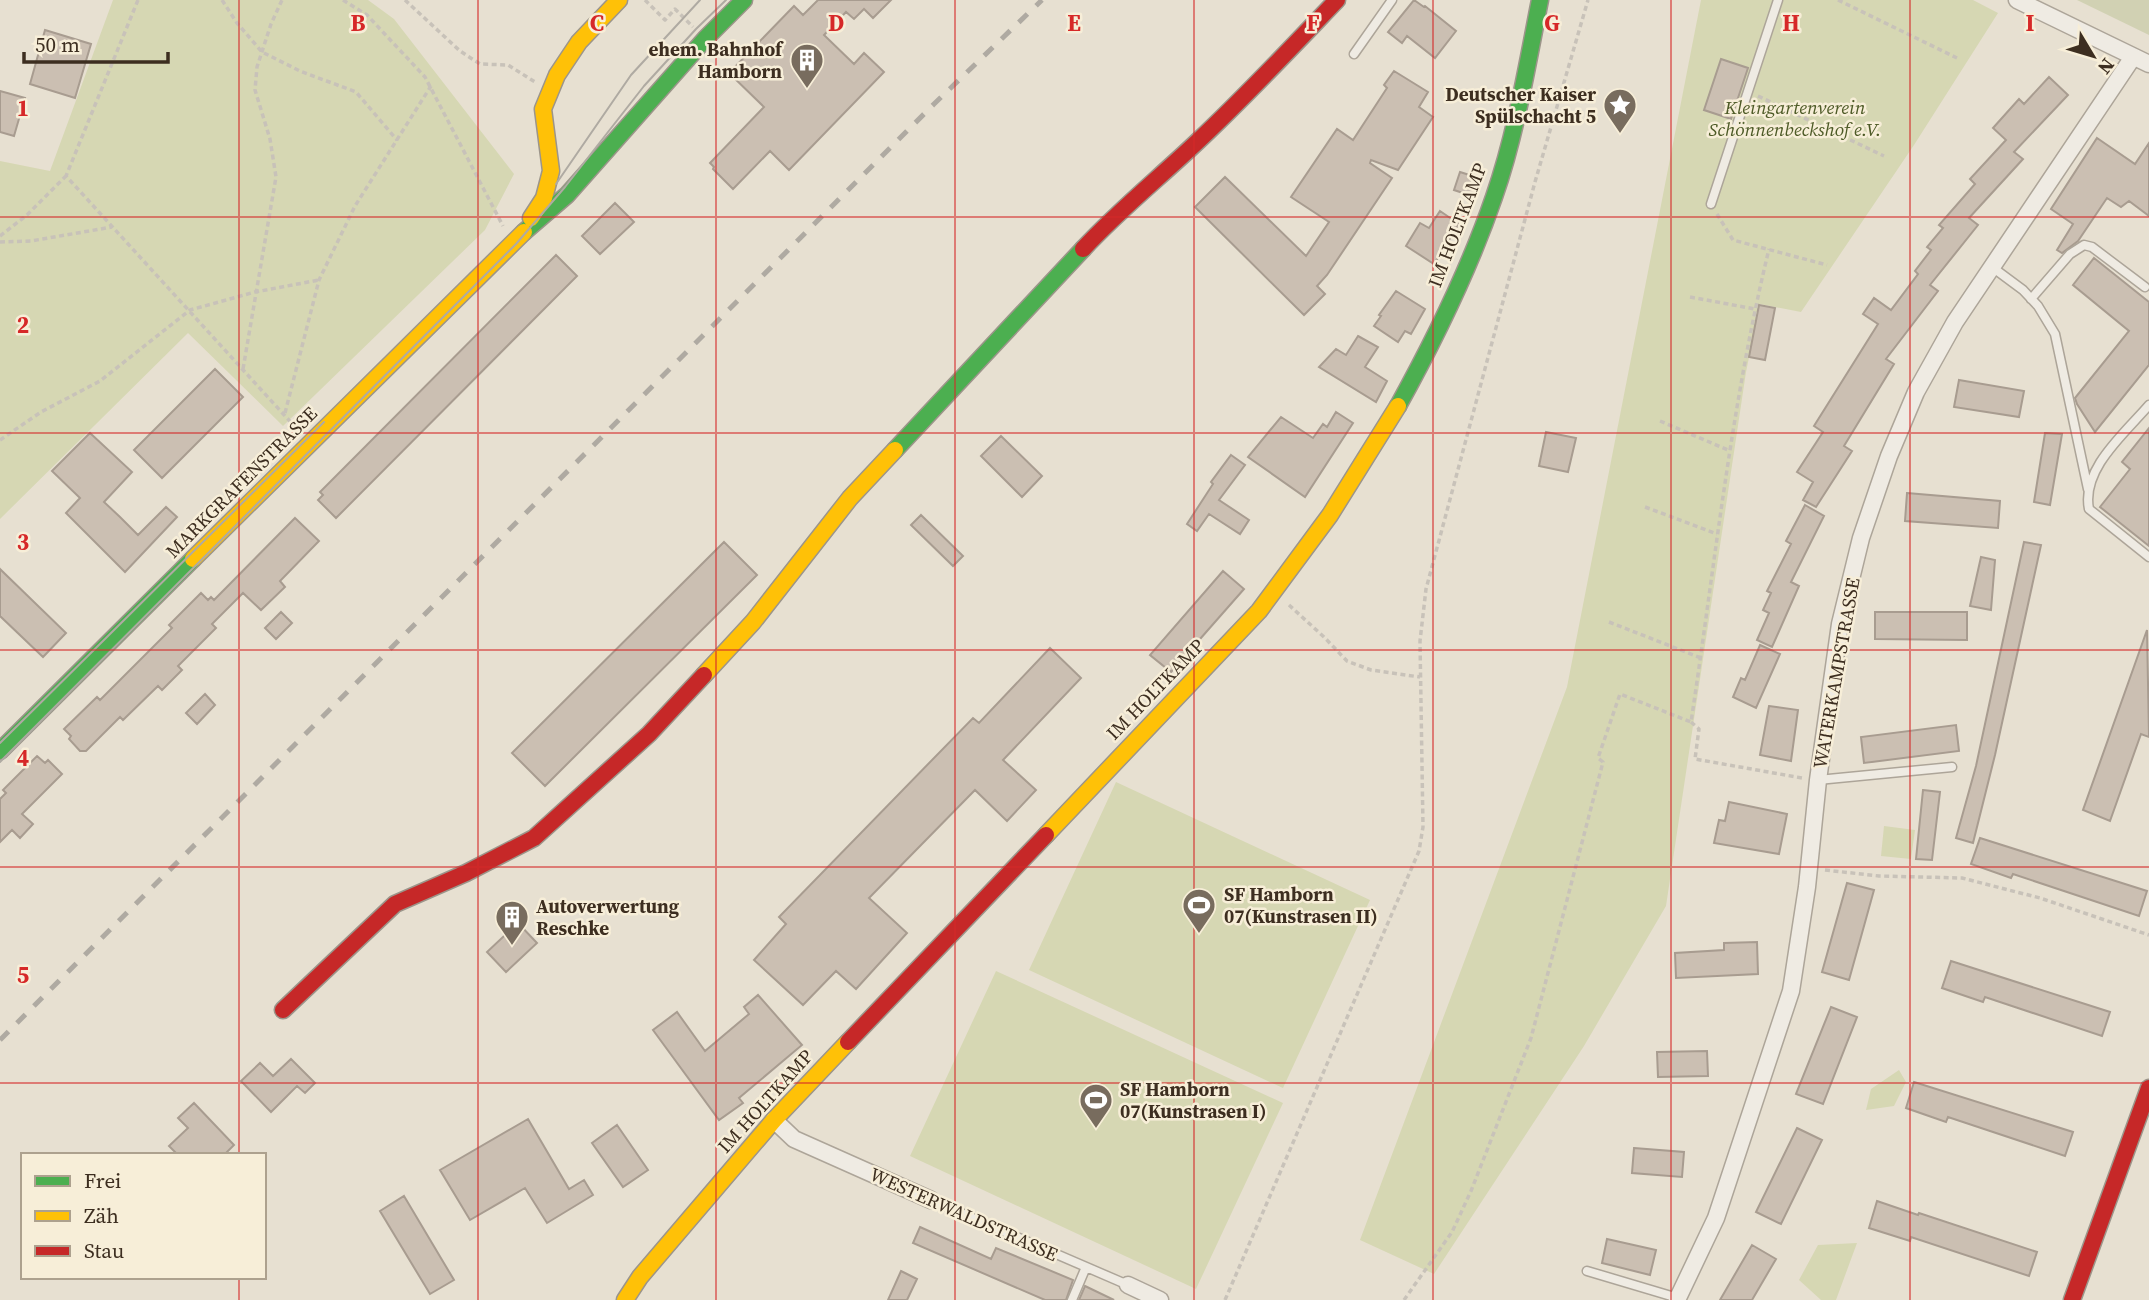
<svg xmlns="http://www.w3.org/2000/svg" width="2149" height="1300" font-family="'Source Serif 4',serif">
	<rect width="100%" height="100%" fill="#e7e0d1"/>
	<path fill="#d6d7b3" d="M113,0H368L394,19L514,174L485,230L283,426L188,333L0,519V161L50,171Z
		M1701,0H1973L1998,13L1914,145L1801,312L1760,304L1746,372L1666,906L1584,1046L1434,1274L1360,1240L1567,687Z
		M1116,782L1370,900L1283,1088L1029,970Z
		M1884,826L1915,830L1911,859L1881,856Z
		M996,971L1283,1103L1196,1289L910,1156Z
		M1899,1070L1906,1082L1894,1106L1866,1110L1871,1089Z
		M1857,1243L1836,1300H1821L1799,1280L1818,1245Z"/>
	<path fill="#d1d1b3" d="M2077,0H2149V35Z"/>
	<path fill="#cbbfb2" stroke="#a89c90" stroke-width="2" d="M818,0H891L873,18L864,9L854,19L846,12L824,35L854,64L864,53L884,72L789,170L770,151L733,189L713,169L714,167L710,163L764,107L729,73L794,6L803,15Z
		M1414,0L1424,7L1425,6L1456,31L1435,58L1407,36L1402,43L1388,32Z
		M45,30L91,44L75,98L30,84Z
		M1721,59L1748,68L1731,119L1704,110Z
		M1394,71L1428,92L1419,107L1433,117L1398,170L1371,160L1370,163L1392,178L1327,275L1317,286L1325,294L1304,315L1195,207L1225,177L1306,256L1329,222L1291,197L1337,129L1353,140L1387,88L1384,85Z
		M2049,77L2068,95L2014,152L2023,159L1969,218L1978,225L1930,285L1938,291L1886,359L1894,364L1844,446L1852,451L1816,507L1803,500L1813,482L1797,472L1823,432L1814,426L1878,324L1863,314L1874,298L1891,310L1918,274L1915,271L1931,250L1927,247L1943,228L1939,225L1975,184L1970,179L2006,140L1993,128L2019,99L2024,104Z
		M0,91L25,98L14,136L0,132Z
		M2097,138L2135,164L2149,143V216L2129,201L2121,207L2107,198L2078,241L2062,253L2057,250L2073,224L2051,209Z
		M1460,172L1482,179L1475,197L1454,190Z
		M615,203L634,222L600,254L582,236Z
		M1440,211L1459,224L1434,264L1406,246L1420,223L1429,228Z
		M556,255L577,276L336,518L318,500L323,495L320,492Z
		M2094,258L2149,302V365L2095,432L2077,404L2075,398L2129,331L2073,285Z
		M1396,291L1425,309L1411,334L1405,331L1398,342L1374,326L1381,316L1379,315Z
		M1759,305L1775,308L1765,360L1749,357Z
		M1358,336L1378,347L1365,367L1387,381L1376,402L1319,367L1336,349L1346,355Z
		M215,369L243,397L162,478L134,450Z
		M1959,380L2024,391L2019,417L1954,407Z
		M1336,412L1353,423L1305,497L1248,457L1281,417L1313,438L1323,424L1327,427Z
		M2149,428V546L2100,507L2130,469L2122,462Z
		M1546,432L1576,438L1568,472L1539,466Z
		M90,433L132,472L104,502L120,517L138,535L166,507L177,517L125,572L66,513L80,498L52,471Z
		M2045,433L2062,434L2050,505L2034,502Z
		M1001,436L1042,476L1022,497L981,456Z
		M1231,455L1245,465L1219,500L1249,520L1240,534L1209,514L1197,531L1187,524L1213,484L1211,482Z
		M1907,493L2000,501L1998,528L1905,521Z
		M1805,505L1824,516L1791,582L1799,586L1772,647L1757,640L1769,613L1763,610L1771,593L1767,591L1791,544L1786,541Z
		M921,515L963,556L953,566L911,525Z
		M295,518L319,541L280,581L285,587L261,610L243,593L212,624L216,628L178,666L182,670L162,690L158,686L123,720L120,717L86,751H80L69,739L71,736L64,729L97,697L100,700L172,628L169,625L201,593L208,600L211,597L214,600Z
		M724,542L757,575L545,786L512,753Z
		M2024,542L2041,545L1995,755L1973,843L1956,838L1976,766Z
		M1981,557L1995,560L1991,610L1970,606Z
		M0,569L66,633L43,657L0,616Z
		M1223,571L1244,589L1171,672L1150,655Z
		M281,612L292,623L276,639L265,628Z
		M1875,612H1967V640L1875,639Z
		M2147,630L2149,737L2141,734L2110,821L2083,810Z
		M1760,645L1780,654L1756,708L1733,697L1741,678L1745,680Z
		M1050,648L1081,678L1003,760L1036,790L1007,821L975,790L869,898L907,933L856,989L836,971L803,1005L754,960L786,924L779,917L973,718L979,723Z
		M205,694L215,705L197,724L186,713Z
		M1769,706L1798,710L1791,761L1760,755Z
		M1956,725L1959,751L1864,763L1861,737Z
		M37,756L45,763L48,760L62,774L22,814L33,824L20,838L12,830L0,842V799L6,793L3,790Z
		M1923,790L1940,792L1932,860L1916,859Z
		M1729,802L1787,814L1779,854L1714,843L1719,820L1725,821Z
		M1980,838L2147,891L2139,916L2013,874L2011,878L1971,864Z
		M1847,883L1874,890L1849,980L1822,972Z
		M518,923L537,943L506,972L487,952Z
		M1757,942L1758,974L1676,978L1675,953L1724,950V943Z
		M1951,961L2110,1012L2102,1036L1985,997L1983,1002L1942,988Z
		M758,995L802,1045L739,1098L743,1103L719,1120L653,1030L677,1012L705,1051L749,1014L744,1007Z
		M1831,1007L1857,1017L1823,1104L1796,1094Z
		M1707,1051L1708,1076L1658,1077L1657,1052Z
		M291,1059L315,1083L305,1093L297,1086L271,1112L241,1081L260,1063L273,1076Z
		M1914,1082L2073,1132L2065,1156L1948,1117L1946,1122L1906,1108Z
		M194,1103L234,1145L224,1155H178L169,1146L188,1128L178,1118Z
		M528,1119L569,1189L584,1180L593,1195L547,1223L525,1188L470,1220L440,1170Z
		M617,1125L648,1170L623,1187L592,1143Z
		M1797,1128L1822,1140L1781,1224L1756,1212Z
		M1634,1148L1684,1152L1682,1177L1632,1173Z
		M404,1196L454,1280L430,1294L380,1211Z
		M1877,1201L1918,1215L1919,1213L2037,1252L2029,1276L1911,1237L1910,1241L1869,1228Z
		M920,1227L991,1259L996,1248L1073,1280L1066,1300H1045L913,1243Z
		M1607,1239L1656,1250L1650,1275L1602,1263Z
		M1752,1245L1776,1259L1752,1300H1720Z
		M901,1271L917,1279L907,1300H888Z
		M1085,1286L1114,1300H1079Z"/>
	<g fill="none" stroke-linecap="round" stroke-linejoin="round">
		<defs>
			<path id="lane" d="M1354,54L1392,0
				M1711,204L1778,0
				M1992,267L2023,290L2038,306L2055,334L2088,489
				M2031,299L2070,254L2084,245L2092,247L2145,287
				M2149,405C2125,433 2081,469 2089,509L2149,557
				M1818,780L1952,767
				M931,1200L1128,1285
				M1587,1271L1678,1298
				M1072,1300L1086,1267"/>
			<path id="street" d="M2017,0L2149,64
				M774,1120L794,1139L931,1200
				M1128,1285L1160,1300
				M1677,1300L1716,1218L1791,991L1807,887L1818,780L1840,624L1861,538L1889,456L1916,392L1955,322L2133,57"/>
			<path id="fast" d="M524,232L567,195L705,39L744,0
				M1398,406C1435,339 1469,270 1494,197C1516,134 1527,66 1540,0
				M895,450L1083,249
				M0,751L193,559"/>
			<path id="slow" d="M531,218L544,198L551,171L543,109L557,75L579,42L619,0
				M193,559L524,232
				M704,675L753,622L850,498L895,450
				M1046,835L1259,611L1330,515L1398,406
				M625,1300L640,1277L774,1120L848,1042"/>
			<path id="jam" d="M1083,249C1118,211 1159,178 1197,142C1245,97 1291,48 1337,0
				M283,1010L395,904L466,873L534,838L649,734L704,675
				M848,1042L1046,835
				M2072,1300L2149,1088"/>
		</defs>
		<use href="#lane" stroke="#ada599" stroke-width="11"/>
		<use href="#street" stroke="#ada599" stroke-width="19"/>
		<use href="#fast" stroke="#9c958a" stroke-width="19"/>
		<use href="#slow" stroke="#9c958a" stroke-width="19"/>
		<use href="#jam" stroke="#9c958a" stroke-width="19"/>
		<path stroke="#c8c2b9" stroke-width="3.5" stroke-dasharray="5 3.5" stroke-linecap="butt" d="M138,0L66,176L297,429
			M222,0L237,23L262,52L300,71L356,92L397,140
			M343,0L367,15L425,77L503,226
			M405,0L460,51L480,64L508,65L535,82
			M645,0L665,20L675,9L693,27
			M1838,0L1957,58
			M1758,96L1884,156
			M1717,214L1733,240L1827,265
			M0,236L27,215L66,176
			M0,242L31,241L112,227
			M1690,297L1755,309
			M243,369L276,177L270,139L255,90L257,67L271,24L282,0
			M285,413L319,280L355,206L431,86
			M1660,421L1728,450
			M0,440L41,412L100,381L190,310L255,292L319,280
			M1645,507L1717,534
			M1289,605L1324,637L1347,661L1371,670L1420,677
			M1609,622L1701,658
			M1691,722L1699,729L1695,759L1802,778
			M1825,870L1879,876L1962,878L2040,898L2149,935
			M1225,1300L1419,851L1423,827L1420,641L1426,589L1535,182L1588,0
			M1404,1300L1452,1232L1471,1191L1531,1038L1603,762L1598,758L1620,694L1691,722C1715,564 1731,405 1769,249"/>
		<use href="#lane" stroke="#efebe3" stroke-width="8"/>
		<use href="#street" stroke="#efebe3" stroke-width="16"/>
		<use href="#fast" stroke="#4caf50" stroke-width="16"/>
		<use href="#slow" stroke="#ffc107" stroke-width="16"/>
		<use href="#jam" stroke="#c62828" stroke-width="16"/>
		<path stroke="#afaaa2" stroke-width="2" d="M556,184L631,75L700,0
			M0,743L324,422
			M0,762L516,244L565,187L644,86L696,29L726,0"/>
		<path stroke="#afaaa2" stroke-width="5" stroke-dasharray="12 12" stroke-linecap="butt" d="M0,1040L934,104L1042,0"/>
	</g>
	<path fill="none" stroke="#d62828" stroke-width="2" stroke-opacity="0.55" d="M239,0V1155M478,0V1300M716,0V1300M955,0V1300M1194,0V1300M1433,0V1300M1671,0V1300M1910,0V1300M0,217H2149M0,433H2149M0,650H2149M0,867H2149M0,1083H2149M239,1277V1300"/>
	<defs>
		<symbol id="building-pin" viewBox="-11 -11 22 30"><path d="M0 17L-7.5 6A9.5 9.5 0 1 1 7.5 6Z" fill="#786c5e" stroke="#f7eed8"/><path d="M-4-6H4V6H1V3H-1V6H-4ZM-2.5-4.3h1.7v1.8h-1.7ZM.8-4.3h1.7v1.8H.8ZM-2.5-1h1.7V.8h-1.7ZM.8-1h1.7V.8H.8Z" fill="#fff"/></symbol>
		<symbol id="sight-pin" viewBox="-11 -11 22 30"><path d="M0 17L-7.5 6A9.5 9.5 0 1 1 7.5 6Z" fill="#786c5e" stroke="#f7eed8"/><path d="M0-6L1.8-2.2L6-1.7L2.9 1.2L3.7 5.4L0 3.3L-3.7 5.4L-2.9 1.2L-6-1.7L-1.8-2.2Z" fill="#fff"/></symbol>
		<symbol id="stadium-pin" viewBox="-11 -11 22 30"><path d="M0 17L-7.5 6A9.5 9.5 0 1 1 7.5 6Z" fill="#786c5e" stroke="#f7eed8"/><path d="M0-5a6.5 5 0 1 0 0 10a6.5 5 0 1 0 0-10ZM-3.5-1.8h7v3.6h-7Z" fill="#fff"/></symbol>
	</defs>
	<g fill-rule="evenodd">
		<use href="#building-pin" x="788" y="41" width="38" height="52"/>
		<use href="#sight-pin" x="1601" y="86" width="38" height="52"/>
		<use href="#stadium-pin" x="1180" y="886" width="38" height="52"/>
		<use href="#building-pin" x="493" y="898" width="38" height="52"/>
		<use href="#stadium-pin" x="1077" y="1081" width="38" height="52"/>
	</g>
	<g text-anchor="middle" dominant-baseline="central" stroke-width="5" stroke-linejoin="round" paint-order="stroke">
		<g font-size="19" font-weight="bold" fill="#3d2e20" stroke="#f7eed8" text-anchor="start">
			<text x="782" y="49" text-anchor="end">ehem. Bahnhof<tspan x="782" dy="22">Hamborn</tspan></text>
			<text x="1596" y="94" text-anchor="end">Deutscher Kaiser<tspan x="1596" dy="22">Spülschacht 5</tspan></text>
			<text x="1224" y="894">SF Hamborn<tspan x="1224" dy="22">07(Kunstrasen II)</tspan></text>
			<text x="536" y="906">Autoverwertung<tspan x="536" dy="22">Reschke</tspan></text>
			<text x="1120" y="1089">SF Hamborn<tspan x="1120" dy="22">07(Kunstrasen I)</tspan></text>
		</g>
		<g font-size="19" font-style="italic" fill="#4d5a26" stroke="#f7eed8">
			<text x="1795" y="107">Kleingartenverein<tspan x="1795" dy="22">Schönnenbeckshof e.V.</tspan></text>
		</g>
		<g font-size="19" fill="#3d2e20" stroke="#f7eed8">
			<text transform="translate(1457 225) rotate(-69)">IM HOLTKAMP</text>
			<text transform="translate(241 482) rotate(-45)">MARKGRAFENSTRASSE</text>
			<text transform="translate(1836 673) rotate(-80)">WATERKAMPSTRASSE</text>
			<text transform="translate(1155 689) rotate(-46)">IM HOLTKAMP</text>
			<text transform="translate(765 1101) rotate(-48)">IM HOLTKAMP</text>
			<text transform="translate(964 1214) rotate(24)">WESTERWALDSTRASSE</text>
		</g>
	</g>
	<g font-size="23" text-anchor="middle" font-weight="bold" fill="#d62828" stroke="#f7eed8" stroke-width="5" stroke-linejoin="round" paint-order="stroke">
		<text x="358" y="31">B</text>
		<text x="597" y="31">C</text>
		<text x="836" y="31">D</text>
		<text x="1074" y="31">E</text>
		<text x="1313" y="31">F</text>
		<text x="1552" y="31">G</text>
		<text x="1791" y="31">H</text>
		<text x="2030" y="31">I</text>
		<text x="23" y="116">1</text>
		<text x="23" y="333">2</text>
		<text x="23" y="550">3</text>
		<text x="23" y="766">4</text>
		<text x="23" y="983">5</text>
	</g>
	<rect x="21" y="1153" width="245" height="126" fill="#f7eed8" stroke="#ada18e" stroke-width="2"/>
	<rect x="35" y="1176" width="35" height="10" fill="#4caf50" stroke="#ada18e" stroke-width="2"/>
	<text x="84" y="1188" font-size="21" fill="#3d2e20">Frei</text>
	<rect x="35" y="1211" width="35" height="10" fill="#ffc107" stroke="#ada18e" stroke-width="2"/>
	<text x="84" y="1223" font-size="21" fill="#3d2e20">Zäh</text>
	<rect x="35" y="1246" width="35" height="10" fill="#c62828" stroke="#ada18e" stroke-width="2"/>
	<text x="84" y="1258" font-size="21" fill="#3d2e20">Stau</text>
	<g transform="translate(2093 56) rotate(128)" stroke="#f7eed8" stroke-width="5" paint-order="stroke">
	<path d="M0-5L12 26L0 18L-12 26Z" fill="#3d2e20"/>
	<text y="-10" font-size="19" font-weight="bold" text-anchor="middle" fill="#3d2e20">N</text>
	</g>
	<path d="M24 52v10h144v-10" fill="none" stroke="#3d2e20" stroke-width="3.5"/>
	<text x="35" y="52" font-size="21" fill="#3d2e20" stroke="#f7eed8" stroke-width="5" paint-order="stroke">50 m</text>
</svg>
